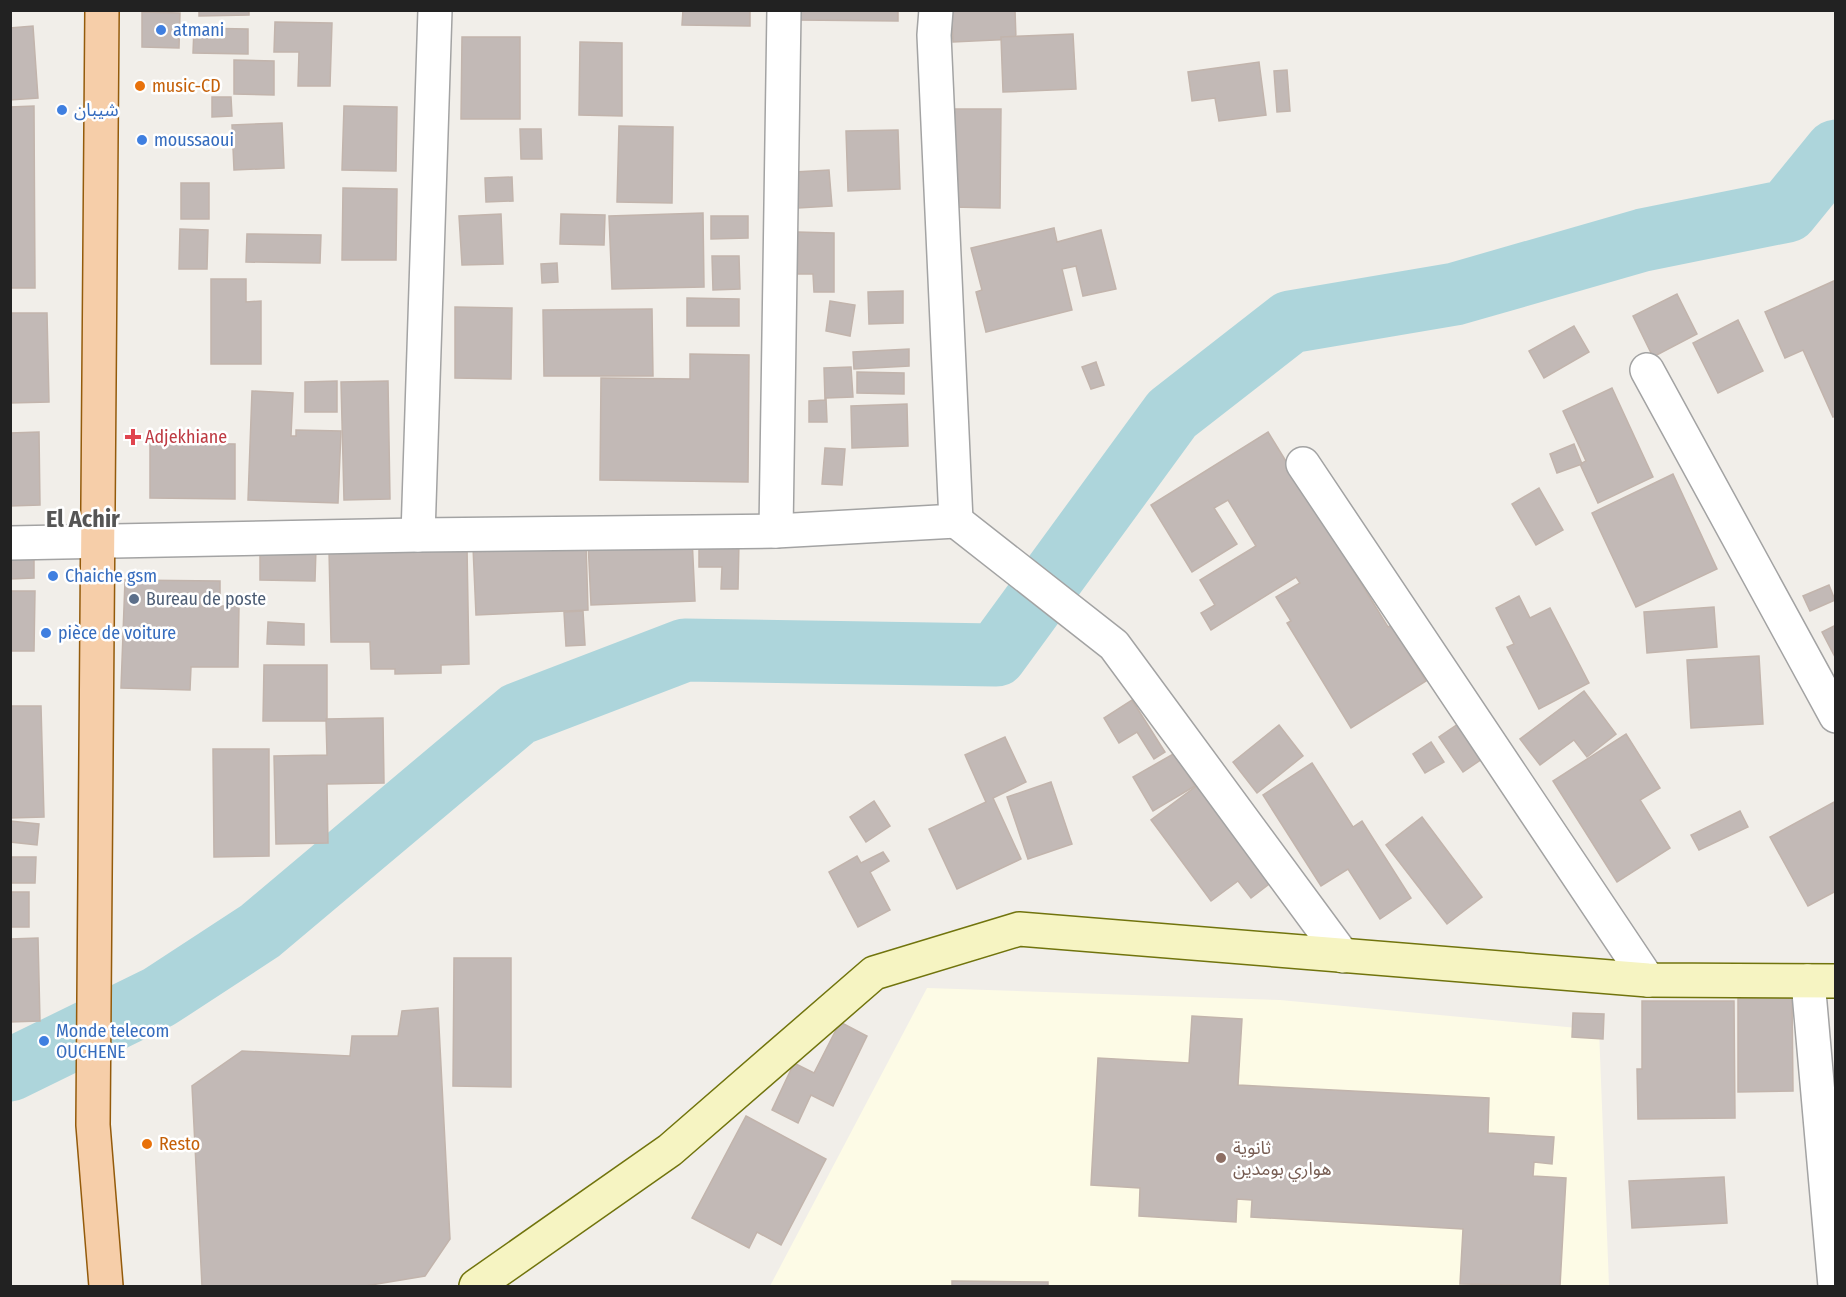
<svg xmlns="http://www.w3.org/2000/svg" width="1846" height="1297" viewBox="0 0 1846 1297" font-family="'Fira Sans Condensed','Noto Sans Arabic',sans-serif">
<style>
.education{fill:#fdfbe6}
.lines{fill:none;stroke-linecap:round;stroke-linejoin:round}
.river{stroke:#add5db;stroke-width:63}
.building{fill:#c2b9b6;stroke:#c2b4ac;stroke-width:1.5}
.street-casing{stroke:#a3a3a3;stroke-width:36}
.secondary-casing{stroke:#71740d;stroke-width:36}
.primary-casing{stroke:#945b0b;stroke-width:36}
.street{stroke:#fff;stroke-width:33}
.secondary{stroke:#f6f4c2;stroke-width:33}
.primary{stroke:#f6cea9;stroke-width:33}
.shop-dot{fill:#3f7fe0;stroke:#fff;stroke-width:2}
.food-dot{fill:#e8710a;stroke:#fff;stroke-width:2}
.health-dot{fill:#e0444e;stroke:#fff;stroke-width:2}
.service-dot{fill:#5c6f8a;stroke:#fff;stroke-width:2}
.education-dot{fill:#8d6e63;stroke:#fff;stroke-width:2}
.labels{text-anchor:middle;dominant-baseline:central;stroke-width:5;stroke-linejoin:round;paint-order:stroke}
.shop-label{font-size:18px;fill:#366cbe;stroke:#fff;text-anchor:start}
.food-label{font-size:18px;fill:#c56008;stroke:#fff;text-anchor:start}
.health-label{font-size:18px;fill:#be3a42;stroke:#fff;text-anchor:start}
.service-label{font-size:18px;fill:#4e5e75;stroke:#fff;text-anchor:start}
.education-label{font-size:18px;fill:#785e54;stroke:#fff;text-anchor:start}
.district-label{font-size:24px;font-weight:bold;fill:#555;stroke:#fff}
</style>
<rect width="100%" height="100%" fill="#f1eee9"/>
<polygon class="education" points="927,988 1280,1000 1599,1030 1609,1286 770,1286"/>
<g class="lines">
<polyline class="river" points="10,1070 159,997 260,931 518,714 685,650 996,655 1172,414 1290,322 1455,294 1643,240 1787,211 1836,151"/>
</g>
<g class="building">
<polygon points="199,10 249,10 249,15 199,16"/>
<polygon points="683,10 750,10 750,26 682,25"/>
<polygon points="797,10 898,10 898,21 797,20"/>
<polygon points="951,10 1015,10 1016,39 953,42"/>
<polygon points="142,12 180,13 179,48 142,47"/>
<polygon points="275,22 332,23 330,86 298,86 299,52 274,52"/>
<polygon points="33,26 38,98 10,100 10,28"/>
<polygon points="194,28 248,29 248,54 193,53"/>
<polygon points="1073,34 1076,89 1003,92 1001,37"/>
<polygon points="462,37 520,37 520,119 461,119"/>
<polygon points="580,42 622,43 622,116 579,115"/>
<polygon points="234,60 274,61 274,95 234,94"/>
<polygon points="1259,62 1266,115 1219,121 1215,98 1192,101 1188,72"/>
<polygon points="1287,70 1290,111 1277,112 1274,71"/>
<polygon points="212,97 231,97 232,116 212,117"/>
<polygon points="34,106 35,288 10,288 10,107"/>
<polygon points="344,106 397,107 396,171 342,170"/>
<polygon points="952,109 1001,109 1000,208 951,207"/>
<polygon points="282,123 284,168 234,170 232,125"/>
<polygon points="619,126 673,127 672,203 617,202"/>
<polygon points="520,129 541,129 542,159 521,159"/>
<polygon points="898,130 900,189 848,191 846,131"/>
<polygon points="829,170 832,206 798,208 795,172"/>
<polygon points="512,177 513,201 486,202 485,178"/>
<rect x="181" y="183" width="28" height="36"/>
<polygon points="343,188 397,189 396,260 342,260"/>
<polygon points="703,213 704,287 612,289 609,216"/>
<polygon points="501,214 503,264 462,265 459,216"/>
<polygon points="561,214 605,215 604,245 560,244"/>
<polygon points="711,216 748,216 748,238 711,239"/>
<polygon points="1054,228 1057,242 1101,230 1116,289 1083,296 1076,266 1062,269 1072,310 986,332 976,292 982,290 971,248"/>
<polygon points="180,229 208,230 207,269 179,269"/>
<polygon points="797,232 834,233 834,292 814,292 813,274 797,274"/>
<polygon points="247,234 321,235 320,263 246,262"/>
<polygon points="712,256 739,256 740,289 713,290"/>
<polygon points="557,263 558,282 542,283 541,264"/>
<polygon points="211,279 246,279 246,302 261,301 261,364 211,364"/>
<polygon points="1836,280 1836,416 1833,417 1803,350 1785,358 1765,312"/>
<polygon points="903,291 903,323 869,324 868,292"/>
<polygon points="1677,294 1697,334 1653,357 1633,316"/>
<polygon points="687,298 739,299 739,326 687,326"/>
<polygon points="830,301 855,305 850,336 826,331"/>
<polygon points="455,307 512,308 511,379 455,378"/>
<polygon points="652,309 653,376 544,376 543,310"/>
<polygon points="10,313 47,313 49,402 10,403"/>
<polygon points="1738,320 1763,371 1718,393 1693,343"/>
<polygon points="1574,326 1589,352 1544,378 1529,351"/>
<polygon points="909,349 909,366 854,369 853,352"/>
<polygon points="690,354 749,355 748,482 600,480 601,378 690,379"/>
<polygon points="1096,362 1104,385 1091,389 1082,367"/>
<polygon points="851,367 853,397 826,398 827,422 809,422 809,401 825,400 824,368"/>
<polygon points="857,372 904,373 904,394 857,393"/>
<polygon points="337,381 337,412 305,412 305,382"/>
<polygon points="388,381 390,499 344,500 341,382"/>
<polygon points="1612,388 1653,477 1598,503 1580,464 1586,461 1563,411"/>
<polygon points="252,391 293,393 291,436 296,436 296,430 341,431 338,503 248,500"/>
<polygon points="907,404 908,446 852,448 851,406"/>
<polygon points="39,432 40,505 10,506 10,433"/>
<polygon points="1268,432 1388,627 1391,625 1426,681 1351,728 1287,623 1291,621 1276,597 1300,583 1296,577 1211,630 1201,613 1215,605 1200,580 1256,546 1228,500 1214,508 1237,544 1192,572 1151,505"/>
<polygon points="150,443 235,444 235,499 150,498"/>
<polygon points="1574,444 1582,464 1557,473 1550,454"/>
<polygon points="825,448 845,449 842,485 822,484"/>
<polygon points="1673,474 1717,569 1636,607 1592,513"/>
<polygon points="1539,488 1563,530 1536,545 1512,504"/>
<polygon points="692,537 695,601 591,605 588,541"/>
<polygon points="699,541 739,542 738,589 721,589 722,567 699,567"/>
<polygon points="586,542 588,610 476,615 473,547"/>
<polygon points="260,547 316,548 315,581 260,580"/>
<polygon points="467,547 469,664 441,665 441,673 395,674 395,669 371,669 370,642 331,642 329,550"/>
<polygon points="10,559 34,559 34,578 10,579"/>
<polygon points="125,580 220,581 220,606 239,606 238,667 191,667 190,690 121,688"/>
<polygon points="1829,585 1835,600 1810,611 1803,596"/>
<polygon points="10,591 35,591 34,651 10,651"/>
<polygon points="1519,596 1530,618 1550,608 1589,683 1539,709 1507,647 1514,644 1496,608"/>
<polygon points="1714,607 1717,647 1647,653 1644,612"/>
<polygon points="583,611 585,645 566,646 564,612"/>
<polygon points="268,622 304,624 304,645 267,644"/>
<polygon points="1836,625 1836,659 1822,632"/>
<polygon points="1759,656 1763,724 1691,728 1687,660"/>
<polygon points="264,665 327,665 327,721 263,721"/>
<polygon points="1584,691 1616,734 1587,757 1574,740 1540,765 1520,739"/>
<polygon points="1132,700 1165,752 1154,759 1137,732 1119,743 1104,718"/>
<polygon points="10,706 41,706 44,817 10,818"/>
<polygon points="383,718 384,783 327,784 328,843 276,844 274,756 327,755 326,719"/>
<polygon points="1458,724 1482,759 1463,772 1439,737"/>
<polygon points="1279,725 1303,756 1257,793 1233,762"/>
<polygon points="1626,734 1660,788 1640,800 1670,848 1617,882 1553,781"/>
<polygon points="1005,737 1026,782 993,798 1021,859 957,889 929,829 986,802 965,755"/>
<polygon points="1431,742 1444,762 1425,773 1413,754"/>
<polygon points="213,749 269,749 269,856 214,857"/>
<polygon points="1175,753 1195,786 1153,811 1133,777"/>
<polygon points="1312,763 1353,827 1362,821 1411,898 1380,919 1348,869 1321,886 1263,795"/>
<polygon points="1203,781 1277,878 1251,898 1238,881 1211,901 1151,820"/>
<polygon points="1051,782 1072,844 1028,859 1007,797"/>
<polygon points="874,801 890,826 866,842 850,817"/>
<polygon points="1836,801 1836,891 1808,906 1770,837"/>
<polygon points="1740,811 1748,827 1699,850 1691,835"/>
<polygon points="1422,817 1482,897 1447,924 1386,845"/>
<polygon points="10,821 39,824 37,845 10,842"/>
<polygon points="883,852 889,861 870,872 890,910 858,927 829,872 857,856 861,863"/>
<polygon points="10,857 36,857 35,883 10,883"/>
<rect x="10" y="892" width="19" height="35"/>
<polygon points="38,938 40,1021 10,1022 10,939"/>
<polygon points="454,958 511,958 511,1087 453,1086"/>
<polygon points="1738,998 1792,998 1793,1091 1738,1092"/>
<polygon points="1642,1001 1734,1001 1735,1118 1638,1119 1637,1069 1642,1069"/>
<polygon points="438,1008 450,1239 425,1276 365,1286 202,1286 192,1086 242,1051 350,1056 352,1036 398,1036 402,1011"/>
<polygon points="1573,1013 1604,1014 1603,1039 1572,1037"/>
<polygon points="1192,1016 1242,1019 1238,1085 1489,1098 1488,1133 1554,1137 1552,1164 1534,1162 1533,1176 1566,1178 1560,1286 1460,1284 1463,1229 1251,1217 1252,1200 1237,1199 1236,1222 1139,1216 1140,1188 1091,1185 1098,1058 1189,1063"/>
<polygon points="840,1022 867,1036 833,1106 811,1095 798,1123 772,1110 794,1063 814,1073"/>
<polygon points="746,1116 826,1159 781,1245 757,1232 749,1248 692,1218"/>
<polygon points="1724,1177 1727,1223 1632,1228 1629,1181"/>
<polygon points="952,1281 1048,1282 1048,1286 952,1286"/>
</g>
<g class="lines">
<defs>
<g id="street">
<polyline points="1647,370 1836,716"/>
<polyline points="1303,464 1648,980"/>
<polyline points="956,521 1114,645 1343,956"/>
<polyline points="776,531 784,10"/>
<polyline points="418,535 435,10"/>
<polyline points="10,543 418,535 776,531 956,521 934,35 936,10"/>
<polyline points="1808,981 1835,1286"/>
</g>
<polyline id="secondary" points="476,1286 670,1150 874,973 1019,929 1648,980 1836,981"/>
<polyline id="primary" points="102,10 93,1125 106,1286"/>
</defs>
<use href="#street" class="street-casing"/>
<use href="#secondary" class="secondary-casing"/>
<use href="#primary" class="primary-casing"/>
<use href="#street" class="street"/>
<use href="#secondary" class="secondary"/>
<use href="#primary" class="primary"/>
</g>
<g class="shop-dot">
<circle cx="161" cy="30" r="6"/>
<circle cx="62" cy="110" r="6"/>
<circle cx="142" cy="140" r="6"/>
<circle cx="53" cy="576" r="6"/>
<circle cx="46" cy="633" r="6"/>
<circle cx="44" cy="1041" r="6"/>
</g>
<g class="food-dot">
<circle cx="140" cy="86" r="6"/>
<circle cx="147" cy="1144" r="6"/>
</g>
<path class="health-dot" d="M130 428h6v6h6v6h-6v6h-6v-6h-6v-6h6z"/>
<circle class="service-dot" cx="134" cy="599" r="6"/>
<circle class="education-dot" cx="1221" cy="1158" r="6"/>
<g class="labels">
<g class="shop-label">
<text x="173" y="30">atmani</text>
<text x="74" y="110">شيبان</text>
<text x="154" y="140">moussaoui</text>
<text x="65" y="576">Chaiche gsm</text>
<text x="58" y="633">pièce de voiture</text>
<text x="56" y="1031">Monde telecom<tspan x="56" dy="21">OUCHENE</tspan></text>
</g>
<g class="food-label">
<text x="152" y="86">music-CD</text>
<text x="159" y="1144">Resto</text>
</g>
<g class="health-label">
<text x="145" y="437">Adjekhiane</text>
</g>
<g class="service-label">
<text x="146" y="599">Bureau de poste</text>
</g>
<g class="education-label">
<text x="1233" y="1148">ثانوية<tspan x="1233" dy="21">هواري بومدين</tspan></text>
</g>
<g class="district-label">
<text x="83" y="519">El Achir</text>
</g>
</g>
<rect width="1846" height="1297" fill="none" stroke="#222222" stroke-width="24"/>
</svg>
